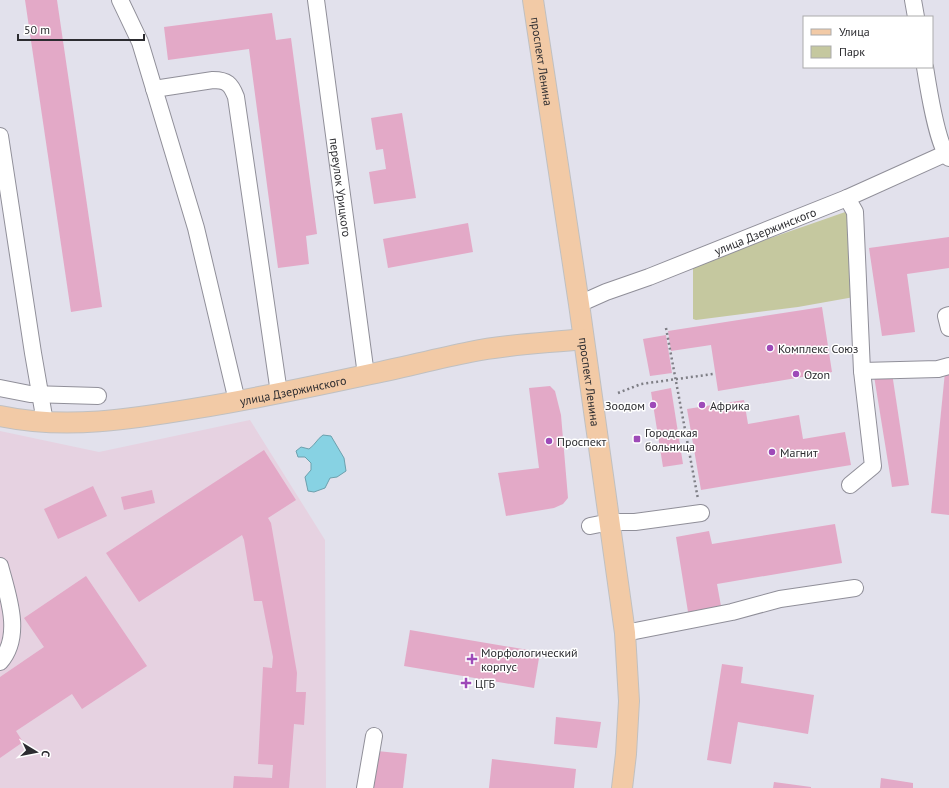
<svg xmlns="http://www.w3.org/2000/svg" width="949" height="788" viewBox="0 0 949 788" font-family="'PT Sans',sans-serif">
<style>
.industrial{fill:#e6d2e1}
.green{fill:#c5c89f}
.water{fill:#87d2e3;stroke:#6ca0ad}
.building{fill:#e3a9c7}
.lines{fill:none;stroke-linecap:round;stroke-linejoin:round}
.minor-casing{stroke:#908f99;stroke-width:18}
.major-casing{stroke:#c0c0c1;stroke-width:22}
.path{stroke:#7e7e85;stroke-width:2.5;stroke-dasharray:2 3;stroke-linecap:butt}
.minor{stroke:#fff;stroke-width:16}
.major{stroke:#f2caa6;stroke-width:20}
.poi-dot{fill:#9e4ab8;stroke:#fff;stroke-width:1.5}
.labels{text-anchor:middle;dominant-baseline:central;stroke-width:3;stroke-linejoin:round;paint-order:stroke}
.street-label{font-size:12px;fill:#2c2c30;stroke:#fff}
.poi-label{font-size:12px;fill:#2c2c30;stroke:#fff;text-anchor:start}
</style>
<rect width="100%" height="100%" fill="#e2e1ec"/>
<polygon class="industrial" points="250,420 325,540 326,788 0,788 0,431 99,452"/>
<polygon class="green" points="851,210 854,297 798,307 696,320 693,319 693,265"/>
<path class="water" d="M323 435 331 436 344 458 346 471 337 477 330 478 325 488 314 492 308 491 305 477 311 470V463L305 457H298L296 451 301 447 309 449C315 445 317 439 323 435Z"/>
<g class="building">
<polygon points="25,0 57,0 102,307 71,312"/>
<polygon points="272,13 276,40 291,38 317,234 306,236 309,264 278,268 249,49 168,60 164,27"/>
<polygon points="402,113 416,198 374,204 369,172 386,169 383,149 376,150 371,118"/>
<polygon points="468,223 473,252 388,268 383,239"/>
<polygon points="949,237 949,268 907,274 915,332 882,336 869,248"/>
<polygon points="822,307 832,372 718,391 711,345 671,351 668,331"/>
<polygon points="666,335 672,373 650,376 643,339"/>
<polygon points="945,372 949,373 949,515 931,513"/>
<polygon points="892,373 909,485 892,487 874,376"/>
<polygon points="550,386 555,391 561,415 568,498 563,504 554,508 506,516 498,473 539,468 529,388"/>
<polygon points="671,388 683,464 663,467 651,392"/>
<polygon points="744,400 748,424 799,415 803,439 845,432 851,465 701,490 687,409"/>
<polygon points="264,450 296,500 268,518 271,523 297,673 296,692 306,692 304,725 294,724 289,788 233,788 234,776 272,778 273,765 258,764 263,667 272,668 273,657 262,601 254,601 244,540 242,535 139,602 106,553"/>
<polygon points="93,486 107,516 58,539 44,509"/>
<polygon points="152,490 155,503 124,510 121,497"/>
<polygon points="835,524 842,563 717,584 721,606 688,612 676,537 709,531 712,544"/>
<polygon points="86,576 147,666 82,709 72,694 16,731 23,742 0,758 0,677 44,647 24,618"/>
<polygon points="410,630 540,652 534,688 404,666"/>
<polygon points="722,664 743,667 741,683 814,695 808,734 738,722 731,764 707,760"/>
<polygon points="556,717 601,722 597,748 554,744"/>
<polygon points="377,751 407,754 403,788 373,788"/>
<polygon points="492,759 576,769 574,788 489,788"/>
<polygon points="881,778 913,783 913,788 880,788"/>
<polygon points="774,782 811,787 811,788 773,788"/>
</g>
<g class="lines">
<defs>
<g id="minor">
<polyline points="120,0 140,42 196,228 237,401"/>
<path id="s1" d="M316 0 366 375"/>
<polyline points="913,0 916,17"/>
<path d="M925 67C928 86 937 145 949 158"/>
<path d="M154 89 213 80C227 80 231 84 236 97L279 393"/>
<polyline points="0,136 33,353 45,422"/>
<polyline points="847,198 855,212 862,371 873,466 850,485"/>
<path id="s2" d="M579 304 606 292 649 277 847 198 949 152"/>
<polyline points="949,315 946,316 949,328"/>
<polyline points="862,371 938,369 949,366"/>
<polyline points="0,388 30,394 98,396"/>
<polyline points="590,526 610,522 635,522 701,513"/>
<path d="M0 566C8 596 23 636 0 662"/>
<polyline points="625,633 732,612 780,599 855,588"/>
<polyline points="365,788 374,736"/>
</g>
<g id="major">
<path id="s3" d="M533 0 579 304 625 633 629 701 626 754 622 788"/>
<path id="s4" d="M0 416C66 430 132 419 198 408 254 399 310 387 366 375 401 368 435 359 470 352 507 344 546 343 583 339"/>
</g>
</defs>
<use href="#minor" class="minor-casing"/>
<use href="#major" class="major-casing"/>
<g class="path">
<polyline points="666,328 698,499"/>
<polyline points="618,393 641,384 713,374"/>
</g>
<use href="#minor" class="minor"/>
<use href="#major" class="major"/>
</g>
<g class="poi-dot">
<circle cx="770" cy="348" r="4"/>
<circle cx="796" cy="374" r="4"/>
<circle cx="653" cy="405" r="4"/>
<circle cx="702" cy="405" r="4"/>
<rect x="633" y="435" width="8" height="8" rx="2"/>
<circle cx="549" cy="441" r="4"/>
<circle cx="772" cy="452" r="4"/>
<path d="M470 653h4v4h4v4h-4v4h-4v-4h-4v-4h4z"/>
<path d="M464 677h4v4h4v4h-4v4h-4v-4h-4v-4h4z"/>
</g>
<g class="labels">
<g class="street-label">
<text stroke="none"><textPath href="#s3" startOffset="62">проспект Ленина</textPath></text>
<text stroke="none"><textPath href="#s1" startOffset="189">переулок Урицкого</textPath></text>
<text stroke="none"><textPath href="#s2" startOffset="200">улица Дзержинского</textPath></text>
<text stroke="none"><textPath href="#s3" startOffset="386">проспект Ленина</textPath></text>
<text stroke="none"><textPath href="#s4" startOffset="296">улица Дзержинского</textPath></text>
</g>
<g class="poi-label">
<text x="778" y="348">Комплекс Союз</text>
<text x="804" y="374">Ozon</text>
<text x="645" y="405" text-anchor="end">Зоодом</text>
<text x="710" y="405">Африка</text>
<text x="645" y="432">Городская<tspan x="645" dy="14">больница</tspan></text>
<text x="557" y="441">Проспект</text>
<text x="780" y="452">Магнит</text>
<text x="481" y="652">Морфологический<tspan x="481" dy="14">корпус</tspan></text>
<text x="475" y="683">ЦГБ</text>
</g>
</g>
<rect x="803" y="16" width="130" height="52" fill="#ffffff" stroke="#ababac"/>
<rect x="811" y="29" width="20" height="6" fill="#f2caa6" stroke="#ababac"/>
<text x="839" y="36" font-size="12" fill="#2c2c30">Улица</text>
<rect x="811" y="46" width="20" height="12" fill="#c5c89f" stroke="#ababac"/>
<text x="839" y="56" font-size="12" fill="#2c2c30">Парк</text>
<g transform="translate(36 752) rotate(100)" stroke="#ffffff" stroke-width="3" paint-order="stroke">
<path d="M0-3L7 15L0 10L-7 15Z" fill="#2c2c30"/>
<text y="-6" font-size="11" font-weight="bold" text-anchor="middle" fill="#2c2c30">С</text>
</g>
<path d="M18 34v6h126v-6" fill="none" stroke="#2c2c30" stroke-width="2"/>
<text x="24" y="34" font-size="12" fill="#2c2c30" stroke="#ffffff" stroke-width="3" paint-order="stroke">50 m</text>
</svg>
